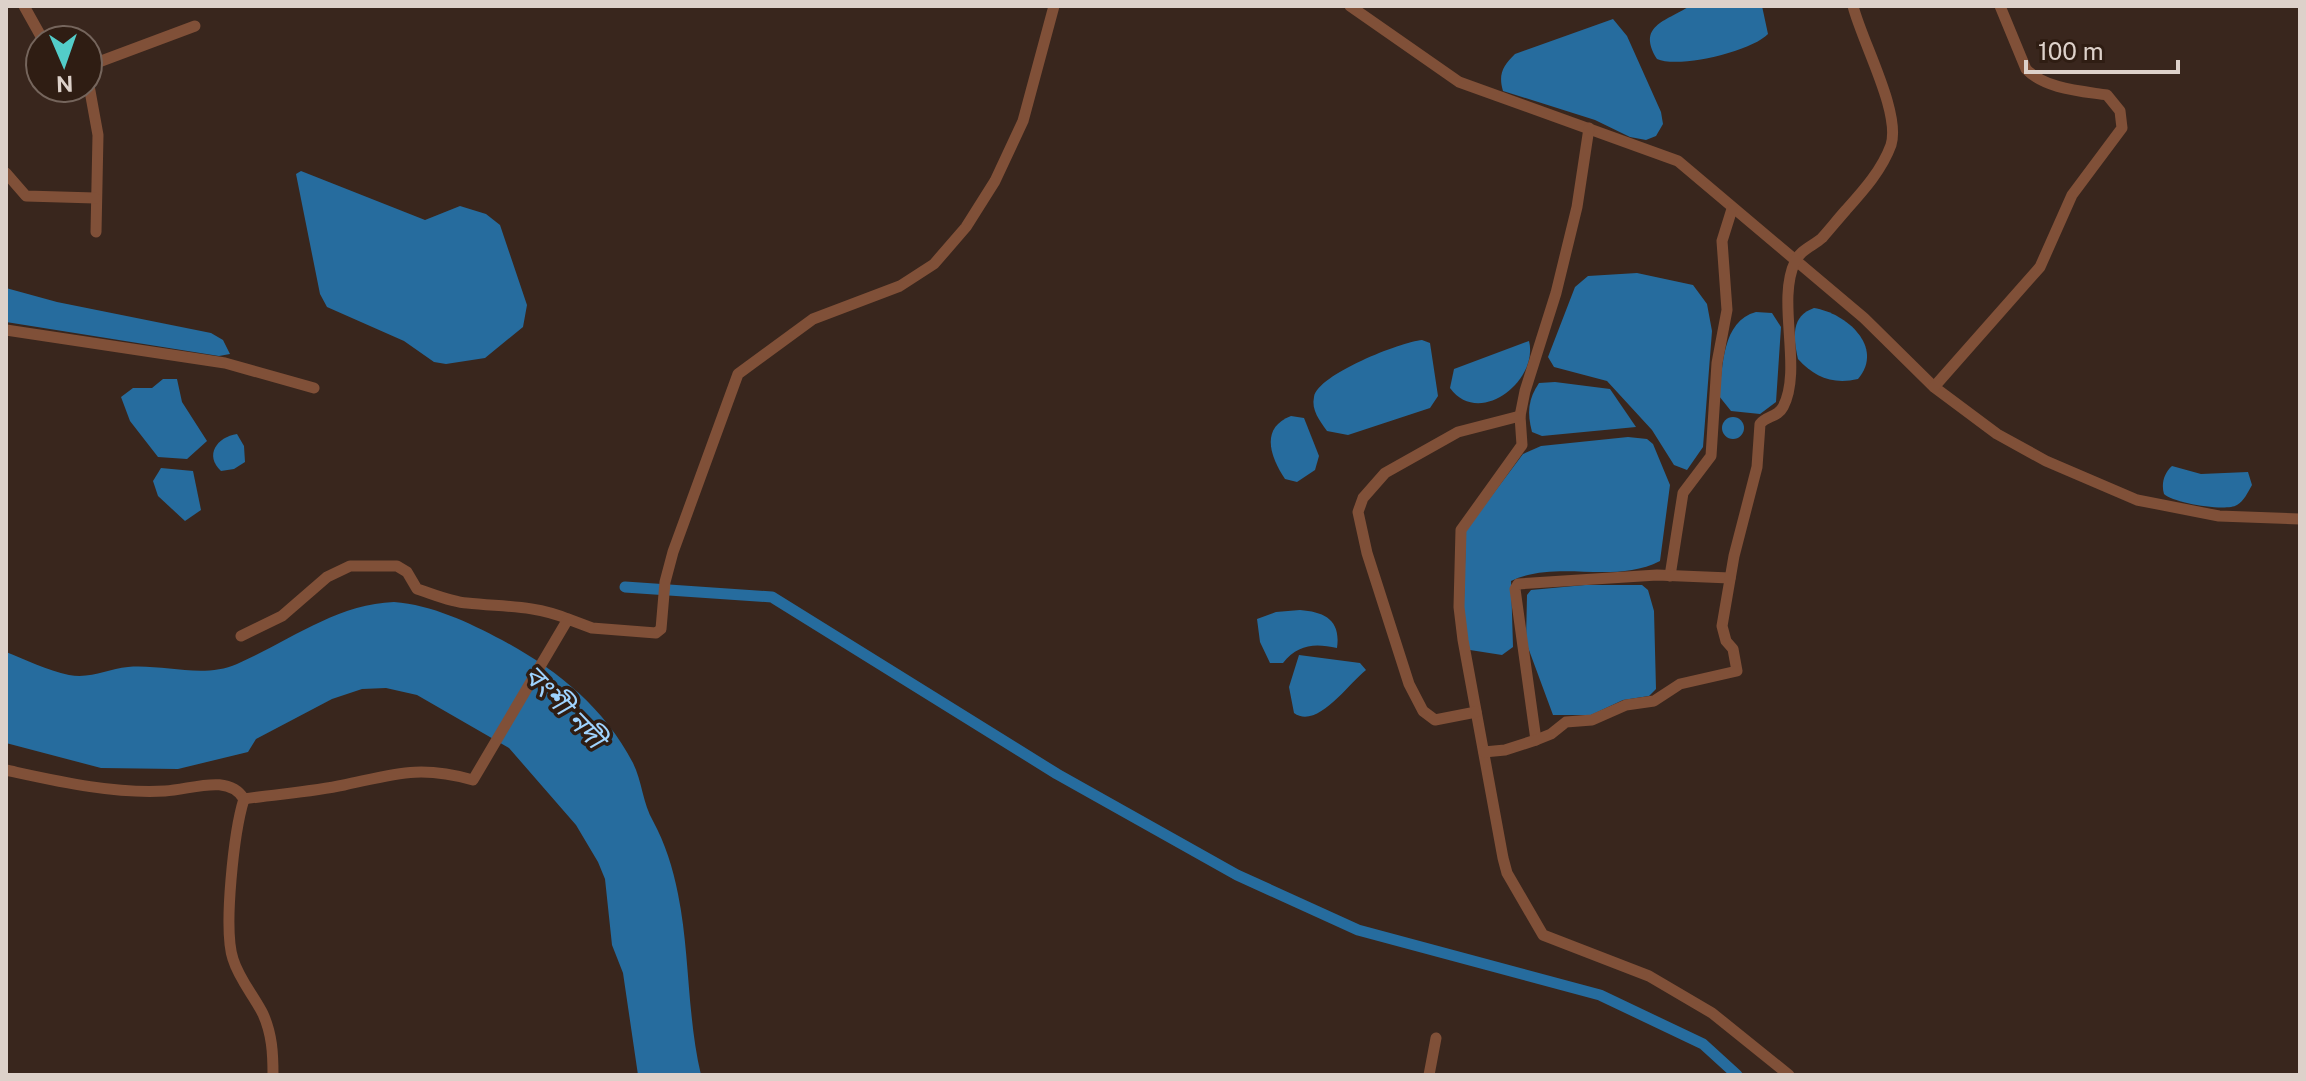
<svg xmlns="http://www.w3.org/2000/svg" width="2306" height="1081" viewBox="0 0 2306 1081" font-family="'Public Sans','Noto Sans Bengali',sans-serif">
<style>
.water{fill:#266c9e}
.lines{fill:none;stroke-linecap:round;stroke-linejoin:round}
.canal{stroke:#266c9e;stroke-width:11}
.minor{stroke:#805038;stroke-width:11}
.labels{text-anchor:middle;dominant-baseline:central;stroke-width:7;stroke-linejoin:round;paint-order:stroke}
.water-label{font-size:28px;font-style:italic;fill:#9fd3fe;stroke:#2f1d13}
</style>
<rect width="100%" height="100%" fill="#39261d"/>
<g class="water">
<path d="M1690 6H1762L1768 34C1752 51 1679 69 1657 59 1637 26 1664 22 1690 6Z"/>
<path d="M1613 19 1627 36 1661 112 1663 124 1656 136 1646 140 1630 137 1595 120 1503 91C1498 74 1503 66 1515 54Z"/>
<polygon points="301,171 425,220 460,206 486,214 500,225 527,305 523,327 485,358 446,364 434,362 404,341 327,307 320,294 296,174"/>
<polygon points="1637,273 1693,285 1707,304 1712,331 1703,447 1687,470 1674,465 1652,430 1607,381 1554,367 1548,357 1575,287 1588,276"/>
<polygon points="6,288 57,302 211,333 223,340 230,354 219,356 6,322"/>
<path d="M1814 308C1846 313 1885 347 1858 379 1833 385 1814 377 1798 359 1793 337 1791 316 1814 308Z"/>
<path d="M1756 312 1772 313 1781 327 1776 402 1760 414 1731 411 1719 396C1723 366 1722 321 1756 312Z"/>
<path d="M1422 340 1430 343 1438 396 1430 408 1348 435 1327 431C1320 421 1311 410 1314 397 1318 374 1401 342 1422 340Z"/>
<path d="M1529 341C1539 381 1479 428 1450 388L1454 369Z"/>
<polygon points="163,379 177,379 182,402 207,441 187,459 158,457 130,421 121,397 133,388 152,388"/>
<path d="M1555 382 1610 389 1636 427 1542 436 1532 432C1527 413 1528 399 1539 383Z"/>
<path d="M1291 416 1304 418 1319 456 1315 470 1297 482 1285 479C1270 456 1260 428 1291 416Z"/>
<circle cx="1733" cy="428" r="11"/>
<path d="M237 434 244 446 245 462 234 469 221 471C204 455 217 437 237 434Z"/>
<path d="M1628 437 1647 439 1653 444 1670 485 1660 561C1613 585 1558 559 1511 581L1513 647 1502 655 1470 650 1463 634 1466 530 1523 454 1541 446Z"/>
<path d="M2172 466 2201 474 2248 472 2252 485C2248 492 2244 501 2237 505 2226 512 2173 503 2164 494 2161 484 2164 473 2172 466Z"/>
<polygon points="161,468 193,471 201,510 185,521 158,496 153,481"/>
<polygon points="1585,585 1642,585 1648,590 1654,611 1656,689 1649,696 1623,700 1591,715 1553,715 1526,642 1527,595 1531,590"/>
<path d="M394 602C432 605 468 622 502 640 556 669 604 707 633 763 642 781 643 804 653 821 665 843 673 868 678 894 690 953 687 1016 701 1075H638L623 973 612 945 605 879 598 862 576 825 509 748 417 695 386 688 362 689 332 699 256 739 248 752 178 769 101 768 6 743V652C26 660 47 670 69 675 91 679 108 669 128 667 164 664 203 679 237 664 288 642 336 604 394 602Z"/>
<path d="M1300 610C1325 612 1341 620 1337 648 1315 643 1298 644 1283 663H1270L1260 642 1257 619 1276 612Z"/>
<path d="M1299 655 1360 663 1366 670C1348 684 1317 730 1294 713L1289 687Z"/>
</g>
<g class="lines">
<polyline class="canal" points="625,587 772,597 1057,774 1237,875 1358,930 1600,995 1703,1044 1737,1075"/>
<g class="minor">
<polyline points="24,6 43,40"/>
<polyline points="1350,6 1459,82 1678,161 1864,318 1934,387 1997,434 2046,461 2137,500 2219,516 2300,519"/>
<polyline points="88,66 195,26"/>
<polyline points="88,80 98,135 96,232"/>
<polyline points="1589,128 1577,207 1556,293 1525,391 1520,416 1522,445 1461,530 1459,607 1463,640 1503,858 1507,873 1543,935 1649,976 1712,1013 1789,1075"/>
<polyline points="6,173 26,196 95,198"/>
<polyline points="6,330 225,363 314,388"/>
<path d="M1934 387 2040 267 2072 195 2122 128 2120 111 2107 95C2081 91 2045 89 2026 69L2000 6"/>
<polyline points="1670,576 1683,493 1711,456 1717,363 1727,310 1722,241 1732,209"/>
<path d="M241 636 282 616 327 577 350 566H397L407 572 417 589C433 594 451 602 467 603 504 607 534 605 568 619"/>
<polyline points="1476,712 1435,720 1423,711 1409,684 1367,553 1358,512 1363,498 1385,473 1458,432 1520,416"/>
<polyline points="1536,740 1515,589 1518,584 1657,575 1730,578"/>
<path d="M1484 752 1505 750 1536 740 1551 734 1566 722 1592 720 1626 705 1654 701 1680 684 1737 671 1733 649 1726 641 1722 626 1734 556 1757 467 1760 424C1766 416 1778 417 1783 407 1803 369 1776 301 1795 262 1800 250 1813 246 1822 238 1830 229 1838 219 1846 210 1863 191 1882 170 1891 145 1901 112 1862 42 1853 6"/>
<path d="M6 770C57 781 112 794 165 791 191 790 228 773 244 799 277 794 311 792 344 785 396 774 419 765 473 780L568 619 592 628 656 633 661 629 665 582 673 552 738 374 813 319 900 286 934 264 966 227 995 181 1023 121 1054 6"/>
<path d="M244 799C234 831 223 929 233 959 239 979 254 996 263 1014 272 1034 273 1053 273 1075"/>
<polyline points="1429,1075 1436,1038"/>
</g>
</g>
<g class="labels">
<g class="water-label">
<text transform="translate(565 706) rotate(46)">বংশী নদী</text>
</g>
</g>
<rect width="2306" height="1081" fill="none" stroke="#ddd1ca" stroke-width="16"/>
<g transform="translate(64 64) rotate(178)"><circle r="38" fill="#2f1d13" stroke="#75655c" stroke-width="2"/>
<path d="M0-6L14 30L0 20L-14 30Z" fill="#53cdc9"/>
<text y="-12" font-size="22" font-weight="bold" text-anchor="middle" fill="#ddd1ca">N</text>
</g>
<path d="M2026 60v12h152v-12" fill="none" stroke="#ddd1ca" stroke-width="4"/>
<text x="2038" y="60" font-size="24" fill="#ddd1ca" stroke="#2f1d13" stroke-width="6" paint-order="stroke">100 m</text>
</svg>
